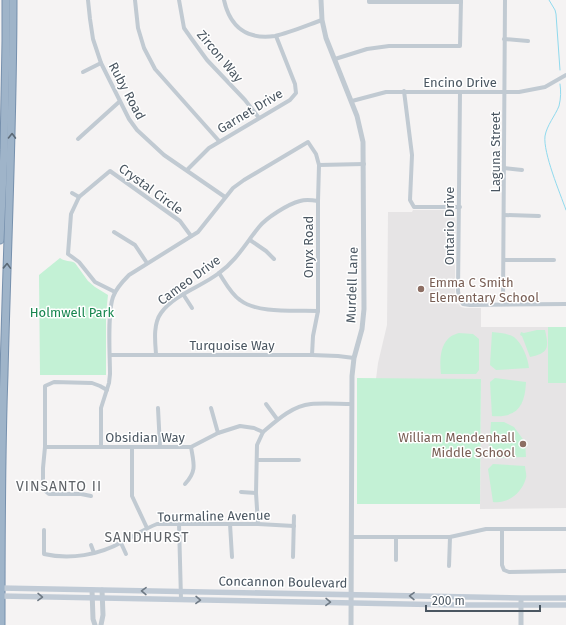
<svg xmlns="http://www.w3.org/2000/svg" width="566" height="625" viewBox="0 0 566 625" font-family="'Fira Sans',sans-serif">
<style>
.education{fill:#e6e4e5}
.green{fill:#c3f1d5}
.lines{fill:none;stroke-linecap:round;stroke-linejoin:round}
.stream{stroke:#90daee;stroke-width:1}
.trunk-casing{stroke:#7690ad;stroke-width:9}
.minor{stroke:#c1cad2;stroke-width:4}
.tertiary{stroke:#c1cad2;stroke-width:5}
.secondary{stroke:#c1cbd6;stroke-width:5.5}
.trunk{stroke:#9fb4c9;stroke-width:7}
.oneway{stroke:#5b6976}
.oneway2{stroke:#6e7984}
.education-dot{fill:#8d6e63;stroke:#fff;stroke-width:1.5}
.labels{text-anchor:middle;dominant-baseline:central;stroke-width:3;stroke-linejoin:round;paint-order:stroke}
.street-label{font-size:13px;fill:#4a5661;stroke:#fff}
.education-label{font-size:13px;fill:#785e54;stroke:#fff;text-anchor:start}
.park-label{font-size:13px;fill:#17864f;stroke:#fff}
.neighbourhood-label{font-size:14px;letter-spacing:1px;fill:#5f6368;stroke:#fff}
</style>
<rect width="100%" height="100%" fill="#f5f3f3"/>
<polygon class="education" points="413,210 450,210 455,213 456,231 454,238 454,260 455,267 455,298 456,301 461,307 465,308 481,308 481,327 548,327 548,383 566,383 566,508 480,509 481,379 376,379 378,363 387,325 388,212 412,212"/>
<g class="green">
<path d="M60 258C65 262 70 260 75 263L88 281 95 287 108 295 106 314V375H40L39 275Z"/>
<rect x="548" y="327" width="18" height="56"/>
<path d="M537 330H545C549 348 549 353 530 357L522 336 520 335 521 332 524 333Z"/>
<path d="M492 332C499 333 507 333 514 337 522 343 528 358 529 368L496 370 490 365Z"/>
<path d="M459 333 473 334 479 339V370L476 374H441C440 362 439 346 450 337 452 335 456 334 459 333Z"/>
<polygon points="357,378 481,379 480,504 357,504"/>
<path d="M495 378 526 382C525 406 517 418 492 416L490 382Z"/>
<polygon points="491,422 504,422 514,427 525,442 526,457 494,458 489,453"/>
<path d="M493 464 525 466C525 469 527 475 526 478 522 493 508 504 493 502L488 469Z"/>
</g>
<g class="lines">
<g class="stream">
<polyline points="549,0 555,10 556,14 560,70"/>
<path d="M560 84C561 91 561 98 559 106 555 116 547 125 545 136 543 153 560 193 566 210"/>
</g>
<defs>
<g id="trunk">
<polyline points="0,240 4,150 6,41 6,0"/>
<path d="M1 625C1 541 1 457 4 374 7 249 13 125 13 0"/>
</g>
</defs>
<use href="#trunk" class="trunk-casing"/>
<g class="minor">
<polyline points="88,0 90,19 93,39 101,63 129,119 137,130 164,155 225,197"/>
<polyline points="135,0 138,28 144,48 155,69 219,141"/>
<polyline points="179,0 184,28 191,38 207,60 245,100 259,118"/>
<path d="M224 0C230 27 247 40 275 36 289 33 308 25 322 20"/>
<polyline points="369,0 369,2 461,2"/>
<polyline points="504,39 528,41"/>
<polyline points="335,59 367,49 389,46 460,46 461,0"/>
<polyline points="83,72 101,63"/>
<polyline points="404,91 412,155 410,200 414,207 460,207"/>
<polyline points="460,92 458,291 459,297 463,304 470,305 566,304"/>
<polyline points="352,101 386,92 519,92 545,87 566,75"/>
<polyline points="78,139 119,102"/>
<polyline points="319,165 364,164"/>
<polyline points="504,168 522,170"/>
<polyline points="187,170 209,148 290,100 296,93 295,84 276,36"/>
<polyline points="72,193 79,197"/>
<polyline points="504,215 539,216"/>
<polyline points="114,232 135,245 147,263"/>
<polyline points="250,240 266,251 274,259"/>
<polyline points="504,260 554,260"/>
<path d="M219 273C225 282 231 294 240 300 258 314 295 310 318 311"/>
<polyline points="115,292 95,282 79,262 68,254 71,214 79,197 110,171 180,221 191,236"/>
<polyline points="183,294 192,308"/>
<polyline points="503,304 505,0"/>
<path d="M156 354C155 341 153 324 161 313 175 294 201 287 219 273 236 261 246 243 259 227 266 218 288 204 300 201 306 199 312 200 318 201"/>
<polyline points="110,355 312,355 338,356 354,358"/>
<polyline points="266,404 277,419"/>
<polyline points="158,408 160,447"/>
<polyline points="211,408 218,433"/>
<path d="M45 447H191L218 433 240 426 254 428 263 432C277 420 292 406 311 404 324 403 339 404 352 404"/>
<path d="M101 447V408L109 383 110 374C110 355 107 314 113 297 116 288 123 281 129 275L198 232 233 188 244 180 308 142 316 154 319 165 318 201V311L313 336 312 355"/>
<polyline points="132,447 132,496 147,528"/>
<polyline points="257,460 299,460"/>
<path d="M185 484C197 471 194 464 191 447"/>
<polyline points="241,492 256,493"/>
<polyline points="91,496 81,494 49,494 43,489 43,468 45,447 45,386 54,382 92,383 100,386 107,390"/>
<polyline points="179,524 181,599"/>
<polyline points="230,524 232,557"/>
<polyline points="258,524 256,493 257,445 263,432"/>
<polyline points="502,529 502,565 504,570 509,572 566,571"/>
<path d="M44 530V554C70 560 99 555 122 542 134 536 144 529 157 524H258L294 526"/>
<polyline points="352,537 450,537 486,529 566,529"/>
<polyline points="396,537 396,560"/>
<polyline points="121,543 126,554"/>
<polyline points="91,545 94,553"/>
<polyline points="293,557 294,516"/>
<polyline points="449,566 450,537"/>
</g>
<g class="tertiary">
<polyline points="321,0 322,20 326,38 357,116 363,142 364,309 362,329 354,358 352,376 351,625"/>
<polyline points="92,590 93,619 95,625"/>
<polyline points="521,601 521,625"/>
<polyline points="101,625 103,615 102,590"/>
</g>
<g class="secondary">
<polyline points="0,588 521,598 566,598"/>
<polyline points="0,596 455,605 566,605"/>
</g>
<use href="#trunk" class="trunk"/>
</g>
<defs><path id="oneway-chevron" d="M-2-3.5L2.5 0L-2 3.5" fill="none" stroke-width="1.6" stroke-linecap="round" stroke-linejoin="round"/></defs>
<g class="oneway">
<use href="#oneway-chevron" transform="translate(12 136) rotate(-89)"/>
<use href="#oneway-chevron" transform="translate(7 266) rotate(-88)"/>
</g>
<g class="oneway2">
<use href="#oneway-chevron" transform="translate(144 591) rotate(-179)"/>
<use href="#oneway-chevron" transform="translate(412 596) rotate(-179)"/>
<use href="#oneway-chevron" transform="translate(40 597) rotate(1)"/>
<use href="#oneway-chevron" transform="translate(198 600) rotate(1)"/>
<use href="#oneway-chevron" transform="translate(328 602) rotate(1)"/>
</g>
<g class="education-dot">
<circle cx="421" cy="289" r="4"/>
<circle cx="523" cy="444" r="4"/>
</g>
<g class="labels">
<g class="street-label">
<text transform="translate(220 56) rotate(50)">Zircon Way</text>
<text x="460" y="82">Encino Drive</text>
<text transform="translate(127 91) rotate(62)">Ruby Road</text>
<text transform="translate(250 111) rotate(-31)">Garnet Drive</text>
<text transform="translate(495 152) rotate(-90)">Laguna Street</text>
<text transform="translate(151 189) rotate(36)">Crystal Circle</text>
<text transform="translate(449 226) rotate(-90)">Ontario Drive</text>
<text transform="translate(308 247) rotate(-90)">Onyx Road</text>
<text transform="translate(189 280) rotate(-36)">Cameo Drive</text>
<text transform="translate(352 285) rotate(-88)">Murdell Lane</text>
<text x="232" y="345">Turquoise Way</text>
<text x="145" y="437">Obsidian Way</text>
<text transform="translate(214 516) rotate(-1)">Tourmaline Avenue</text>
<text transform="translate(283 582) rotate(1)">Concannon Boulevard</text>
</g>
<g class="education-label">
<text x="429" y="282">Emma C Smith<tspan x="429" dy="15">Elementary School</tspan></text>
<text x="515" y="437" text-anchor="end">William Mendenhall<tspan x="515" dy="15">Middle School</tspan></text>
</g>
<g class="park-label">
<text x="72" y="312">Holmwell Park</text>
</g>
<g class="neighbourhood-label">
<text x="59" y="486">VINSANTO II</text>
<text x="147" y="537">SANDHURST</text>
</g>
</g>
<path d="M426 605v6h114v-6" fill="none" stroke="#4a5661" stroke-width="2"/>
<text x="432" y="605" font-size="12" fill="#4a5661" stroke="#ffffff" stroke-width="3" paint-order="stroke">200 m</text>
</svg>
